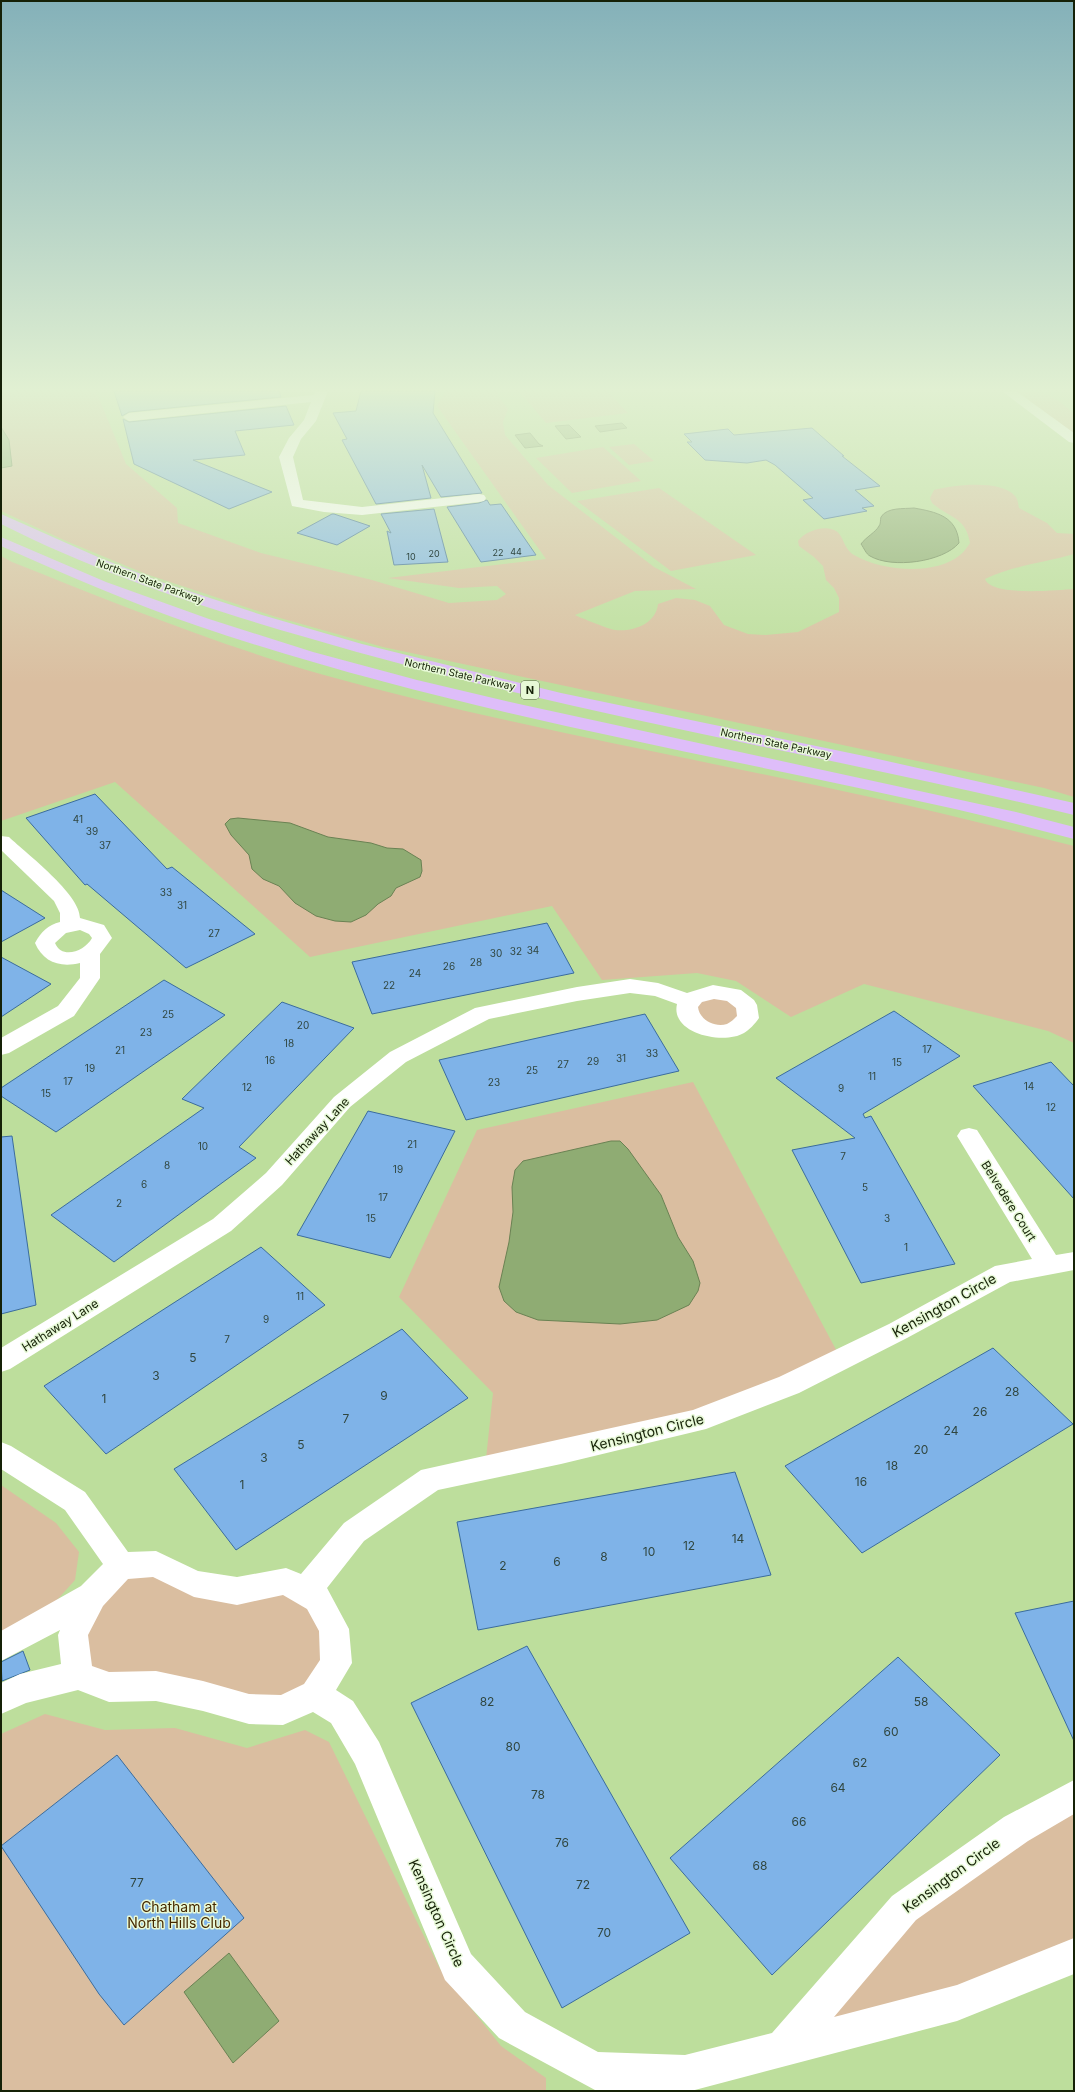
<svg xmlns="http://www.w3.org/2000/svg" width="1075" height="2092" viewBox="0 0 1075 2092" font-family="Inter,sans-serif">
<style>
.green{fill:#dabea0}
.water{fill:#8fac73;stroke:#6a8253}
.building{fill:#7fb3e8;stroke:#3b6c9d}
.lines{fill:none;stroke-linecap:round;stroke-linejoin:round}
.street{fill:#fff;fill-rule:evenodd}
.secondary{fill:#fff;fill-rule:evenodd}
.highway{fill:#debdf9;fill-rule:evenodd}
.labels{text-anchor:middle;dominant-baseline:central;stroke-width:3;stroke-linejoin:round;paint-order:stroke}
.far-number-label{font-size:9px;fill:#30463f}
.far-street-label{font-size:10px;fill:#152107;stroke:#e7f9d7}
.number-label{font-size:10px;fill:#30463f}
.shield{fill:#e7f9d7;stroke:#546245;stroke-width:1}
.shield-label{font-size:11px;font-weight:bold;fill:#152107}
.street-label{font-size:12px;fill:#152107;stroke:#e7f9d7}
.near-number-label{font-size:12px;fill:#30463f}
.near-street-label{font-size:14px;fill:#152107;stroke:#e7f9d7}
.near-park-label{font-size:14px;fill:#462900;stroke:#e7f9d7}
</style>
<rect width="100%" height="100%" fill="#bdde9c"/>
<g class="green">
<path d="M1 391H96L126 464 177 508 178 523 261 553 372 580 449 603 497 600 506 594 497 586 459 588 388 578 546 559 437 406 446 391H498L497 395 508 409 503 422 505 435 548 485 654 567 696 589 635 591 575 615C579 617 611 630 615 630 633 632 656 624 658 604L676 598 695 600 710 606 724 625 748 634 766 635 798 632 839 612V598L834 588 826 580 823 566 814 557 799 546 798 541C805 531 825 524 836 531 844 536 843 548 854 555 881 571 935 576 960 555 964 552 967 547 970 543 966 517 949 518 932 503L930 498 934 490C952 485 1001 479 1015 496 1018 499 1018 504 1019 508L1047 523 1057 533 1074 534V554C1043 563 1015 565 985 579 992 597 1057 590 1074 589V797L1044 788 383 647 273 616 146 574 66 541 1 511V468L4 469 9 440 1 427Z"/>
<polygon points="519,391 607,391 628,413 546,423"/>
<path d="M1012 391C1042 391 1051 392 1074 414V436Z"/>
<polygon points="634,444 654,461 629,465 609,447"/>
<polygon points="603,447 641,481 572,493 536,458"/>
<polygon points="659,488 756,555 671,571 577,501"/>
<path d="M1 556 12 562C115 603 218 645 324 675 504 725 688 757 870 797 938 812 1006 829 1074 846V1043L1048 1031 864 984 791 1017 736 981 697 973 602 980 552 906 310 957 115 782 1 821Z"/>
<polygon points="733,995 743,1024 707,1030 689,1001"/>
<polygon points="693,1082 841,1359 789,1385 485,1468 493,1393 399,1297 477,1130"/>
<polygon points="1,1485 56,1523 79,1552 75,1580 48,1610 1,1636"/>
<polygon points="121,1566 194,1584 286,1581 318,1599 336,1663 283,1710 78,1675 92,1596"/>
<polygon points="45,1714 105,1730 175,1728 247,1748 305,1730 329,1742 440,1969 501,2046 546,2078 546,2091 1,2091 1,1734"/>
<polygon points="1074,1798 1074,1956 783,2048 904,1908"/>
</g>
<g class="water">
<polygon points="622,423 627,428 600,432 595,426"/>
<polygon points="569,425 581,437 566,439 555,426"/>
<polygon points="1,427 9,440 12,466 1,468"/>
<polygon points="530,433 539,444 543,446 525,448 515,435"/>
<path d="M914 508C936 512 957 516 959 543 943 562 892 569 870 556 866 554 864 548 861 544 866 537 876 532 879 526 881 524 880 520 881 517 887 507 904 509 914 508Z"/>
<polygon points="238,818 290,823 328,837 371,843 387,848 403,849 421,860 422,871 420,877 396,888 391,896 378,904 366,915 351,922 335,921 316,916 295,903 279,886 263,879 252,869 249,855 231,835 225,824 230,819"/>
<polygon points="611,1141 620,1141 628,1149 661,1195 678,1237 693,1261 700,1283 698,1291 689,1305 657,1320 620,1324 538,1320 516,1312 504,1301 499,1287 509,1242 513,1212 512,1187 515,1170 523,1161"/>
<polygon points="229,1953 279,2021 233,2063 184,1992"/>
</g>
<g class="building">
<polygon points="114,391 279,391 281,397 129,412 122,416"/>
<polygon points="361,391 435,391 433,413 482,493 441,497 422,465 431,498 376,504 342,440 347,439 333,413 356,411"/>
<polygon points="286,406 294,425 235,431 245,455 193,460 272,492 229,509 134,464 123,419 129,422"/>
<polygon points="812,428 844,456 842,456 880,486 855,490 874,506 862,508 867,511 824,519 803,500 813,498 775,465 766,460 747,463 705,460 687,442 692,442 684,434 728,429 734,435"/>
<polygon points="487,500 490,505 501,504 536,555 481,562 447,507 479,503"/>
<polygon points="434,509 448,562 394,565 387,531 391,533 381,514"/>
<polygon points="332,514 334,514 370,526 337,545 297,533"/>
<polygon points="95,794 167,869 172,867 255,934 186,968 87,884 85,885 26,818"/>
<polygon points="1,890 45,918 1,942"/>
<polygon points="547,923 574,973 372,1014 352,962"/>
<polygon points="1,957 51,984 1,1017"/>
<polygon points="164,980 225,1015 56,1132 1,1096 1,1088"/>
<polygon points="282,1002 354,1028 239,1147 256,1158 114,1262 51,1215 204,1108 182,1099"/>
<polygon points="894,1011 960,1056 863,1114 865,1118 871,1116 955,1264 861,1283 792,1150 855,1138 776,1078"/>
<polygon points="645,1014 679,1071 466,1120 439,1060"/>
<polygon points="1051,1062 1074,1086 1074,1199 973,1086"/>
<polygon points="368,1111 455,1131 390,1258 297,1235"/>
<polygon points="12,1136 36,1305 1,1314 1,1137"/>
<polygon points="261,1247 325,1305 106,1454 44,1386"/>
<polygon points="402,1329 468,1398 236,1550 174,1469"/>
<polygon points="993,1348 1073,1424 862,1553 785,1466"/>
<polygon points="735,1472 771,1575 478,1630 457,1522"/>
<polygon points="1074,1601 1074,1741 1015,1613"/>
<polygon points="527,1646 690,1933 562,2008 411,1703"/>
<polygon points="23,1651 30,1670 2,1681 1,1662"/>
<polygon points="898,1657 1000,1755 772,1975 670,1858"/>
<polygon points="117,1755 244,1918 124,2025 99,1994 1,1846"/>
</g>
<g class="lines">
<g class="street">
<polygon points="316,391 328,391 316,421 301,439 293,457 303,500 362,507 479,494 484,495 486,498 484,501 479,502 362,515 324,512 292,506 279,457 289,438 304,420 311,402 129,421 123,417 129,413 314,395"/>
<path d="M1 836 9 837C27 854 80 894 80 918L104 925 112 938 100 954V978L74 1016 9 1053 1 1055V1038L58 1006 80 978V963C60 968 43 962 35 943 41 932 48 925 60 922V913L54 901 1 850ZM80 930 89 934 92 938C85 951 62 960 55 943L66 933Z"/>
<path d="M630 979 658 983 687 993 713 985 741 990 754 1000 757 1005 759 1018C755 1024 749 1030 744 1033 724 1045 670 1034 677 1004L655 996 630 993 577 1001 489 1019 406 1062 350 1107 282 1185 231 1231 10 1369 1 1372V1348L213 1219 266 1173 334 1097 390 1052 475 1008 577 987ZM714 999 727 1001 736 1008 737 1016C734 1019 731 1022 727 1024 714 1028 699 1019 698 1007L702 1002Z"/>
<path d="M969 1128 977 1130 1056 1255 1074 1252V1270L1010 1282 907 1338 799 1393 706 1429 561 1464 438 1490 364 1541 327 1588 349 1629 352 1663 336 1690 353 1701 379 1742 471 1954 525 2012 598 2052 685 2055 772 2033 892 1896 1004 1817 1074 1780V1814L1028 1841 916 1920 834 2017 957 1985 1074 1938V1974L957 2021 691 2091 595 2090 499 2038 445 1980 355 1764 331 1723 313 1712 283 1725 249 1724 203 1711 156 1701 109 1702 78 1690 26 1703 1 1714V1683L20 1674 61 1664 58 1635 60 1630 1 1661V1631L81 1586 103 1564 65 1510 1 1469V1442L11 1446 85 1492 128 1552 156 1551 198 1571 237 1577 286 1568 301 1574 344 1523 421 1470 693 1410 779 1377 889 1324 995 1266 1032 1259 957 1136 961 1130ZM153 1577 194 1597 237 1605 283 1595 307 1609 319 1631 320 1660 304 1684 281 1695 249 1694 203 1681 156 1671 109 1672 92 1666 88 1635 103 1606 128 1579Z"/>
</g>
<polygon class="secondary" points="1002,391 1016,391 1074,433 1074,443 1069,442"/>
<g class="highway">
<path d="M1 514 100 558 164 583 262 615 362 644 561 693 869 757 1074 803V815C818 753 557 712 305 637 201 607 98 573 1 524Z"/>
<path d="M1 537 106 582 209 619 313 652 417 680 519 704 1016 812 1074 827V839C1034 829 995 818 955 809 702 752 444 710 198 626 131 603 66 575 1 546Z"/>
</g>
</g>
<linearGradient id="sky" x2="0" y2="1"><stop stop-color="#84b1b9"/><stop offset="0.57" stop-color="#e1f0d2"/><stop offset="1" stop-color="#e1f0d2" stop-opacity="0"/></linearGradient>
<rect width="1075" height="684" fill="url(#sky)"/>
<g class="labels">
<g class="far-number-label">
<text x="516" y="551">44</text>
<text x="498" y="552">22</text>
<text x="434" y="553">20</text>
<text x="411" y="556">10</text>
</g>
<g class="far-street-label">
<text transform="translate(150 581) rotate(20)">Northern State Parkway</text>
<text transform="translate(460 674) rotate(13)">Northern State Parkway</text>
<text transform="translate(776 743) rotate(12)">Northern State Parkway</text>
</g>
<g class="number-label">
<text x="78" y="819">41</text>
<text x="92" y="831">39</text>
<text x="105" y="845">37</text>
<text x="166" y="892">33</text>
<text x="182" y="905">31</text>
<text x="214" y="933">27</text>
<text x="533" y="950">34</text>
<text x="516" y="951">32</text>
<text x="496" y="953">30</text>
<text x="476" y="962">28</text>
<text x="449" y="966">26</text>
<text x="415" y="973">24</text>
<text x="389" y="985">22</text>
<text x="168" y="1014">25</text>
<text x="303" y="1025">20</text>
<text x="146" y="1032">23</text>
<text x="289" y="1043">18</text>
<text x="927" y="1049">17</text>
<text x="120" y="1050">21</text>
<text x="652" y="1053">33</text>
<text x="621" y="1058">31</text>
<text x="270" y="1060">16</text>
<text x="593" y="1061">29</text>
<text x="897" y="1062">15</text>
<text x="563" y="1064">27</text>
<text x="90" y="1068">19</text>
<text x="532" y="1070">25</text>
<text x="872" y="1076">11</text>
<text x="68" y="1081">17</text>
<text x="494" y="1082">23</text>
<text x="1029" y="1086">14</text>
<text x="247" y="1087">12</text>
<text x="841" y="1088">9</text>
<text x="46" y="1093">15</text>
<text x="1051" y="1107">12</text>
<text x="412" y="1144">21</text>
<text x="203" y="1146">10</text>
<text x="843" y="1156">7</text>
<text x="167" y="1165">8</text>
<text x="398" y="1169">19</text>
<text x="144" y="1184">6</text>
<text x="865" y="1187">5</text>
<text x="383" y="1197">17</text>
<text x="119" y="1203">2</text>
<text x="371" y="1218">15</text>
<text x="887" y="1218">3</text>
<text x="906" y="1247">1</text>
<text x="300" y="1296">11</text>
<text x="266" y="1319">9</text>
<text x="227" y="1339">7</text>
</g>
<rect class="shield" x="521" y="681" width="18" height="18" rx="3"/>
<g class="shield-label">
<text x="530" y="690">N</text>
</g>
<g class="street-label">
<text transform="translate(317 1131) rotate(-47)">Hathaway Lane</text>
<text transform="translate(1009 1201) rotate(58)">Belvedere Court</text>
<text transform="translate(60 1325) rotate(-32)">Hathaway Lane</text>
</g>
<g class="near-number-label">
<text x="193" y="1357">5</text>
<text x="156" y="1375">3</text>
<text x="1012" y="1391">28</text>
<text x="384" y="1395">9</text>
<text x="104" y="1398">1</text>
<text x="980" y="1411">26</text>
<text x="346" y="1418">7</text>
<text x="951" y="1430">24</text>
<text x="301" y="1444">5</text>
<text x="921" y="1449">20</text>
<text x="264" y="1457">3</text>
<text x="892" y="1465">18</text>
<text x="861" y="1481">16</text>
<text x="242" y="1484">1</text>
<text x="738" y="1538">14</text>
<text x="689" y="1545">12</text>
<text x="649" y="1551">10</text>
<text x="604" y="1556">8</text>
<text x="557" y="1561">6</text>
<text x="503" y="1565">2</text>
<text x="487" y="1701">82</text>
<text x="921" y="1701">58</text>
<text x="891" y="1731">60</text>
<text x="513" y="1746">80</text>
<text x="860" y="1762">62</text>
<text x="838" y="1787">64</text>
<text x="538" y="1794">78</text>
<text x="799" y="1821">66</text>
<text x="562" y="1842">76</text>
<text x="760" y="1865">68</text>
<text x="137" y="1882">77</text>
<text x="583" y="1884">72</text>
<text x="604" y="1932">70</text>
</g>
<g class="near-street-label">
<text transform="translate(944 1305) rotate(-29)">Kensington Circle</text>
<text transform="translate(647 1432) rotate(-14)">Kensington Circle</text>
<text transform="translate(951 1875) rotate(-36)">Kensington Circle</text>
<text transform="translate(437 1913) rotate(66)">Kensington Circle</text>
</g>
<g class="near-park-label">
<text x="179" y="1906">Chatham at<tspan x="179" dy="16">North Hills Club</tspan></text>
</g>
</g>
<rect width="1075" height="2092" fill="none" stroke="#152107" stroke-width="4"/>
</svg>
